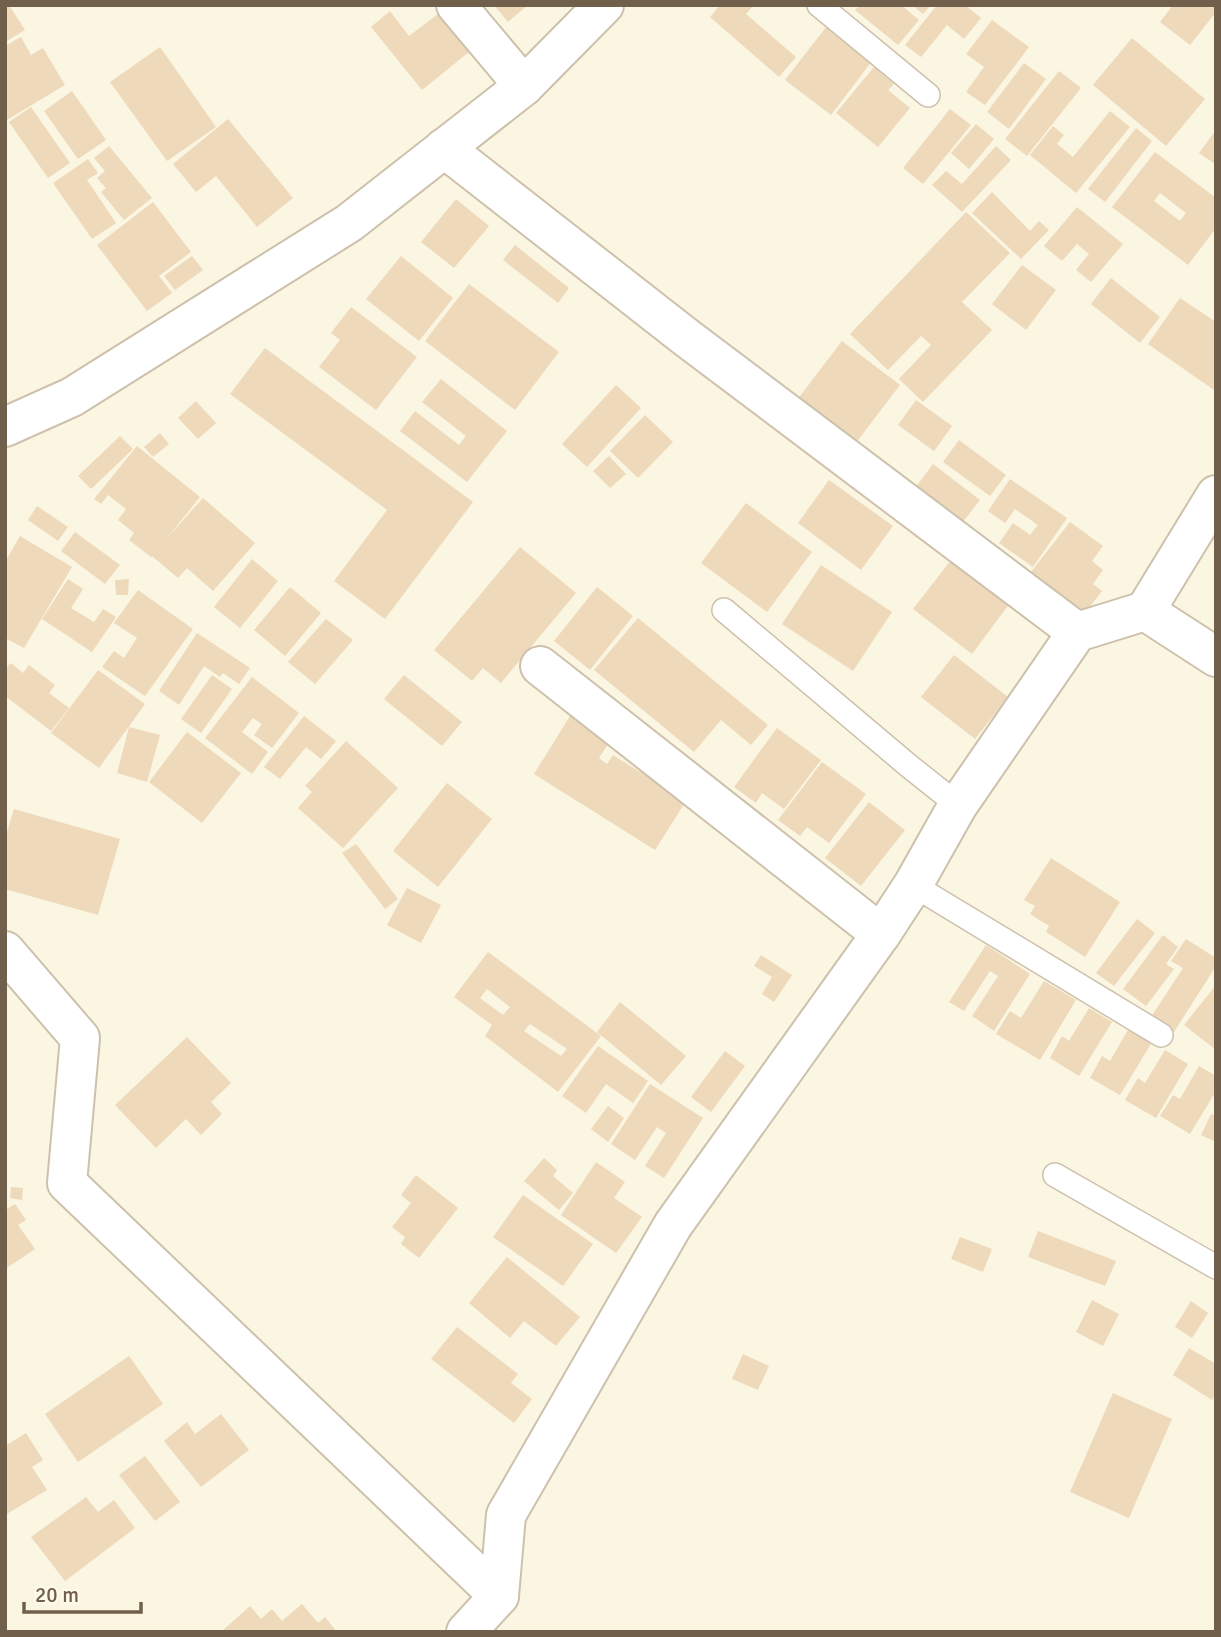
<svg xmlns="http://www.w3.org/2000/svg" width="1221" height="1637" viewBox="0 0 1221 1637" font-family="Signika,sans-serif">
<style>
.building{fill:#eed9bb;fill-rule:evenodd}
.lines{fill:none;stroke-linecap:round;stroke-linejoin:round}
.service-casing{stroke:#cdc1ac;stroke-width:26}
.minor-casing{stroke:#cdc1ac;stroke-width:42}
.service{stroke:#fff;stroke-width:23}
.minor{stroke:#fff;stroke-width:38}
</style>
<rect width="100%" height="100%" fill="#fbf6e2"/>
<g class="building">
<polygon points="5,5 9,5 25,30 5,42"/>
<polygon points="494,5 528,5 508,22"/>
<polygon points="720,5 754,5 746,14 796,57 779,77 710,17"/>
<polygon points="860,5 901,5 919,20 898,45 855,10"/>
<polygon points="912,5 931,5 923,14"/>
<polygon points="937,5 965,5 981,18 964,39 947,25 921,57 905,45"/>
<polygon points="1173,5 1216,5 1216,12 1190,45 1160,22"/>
<polygon points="390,11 409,36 438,14 469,52 422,90 371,27"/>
<polygon points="992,20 1029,47 985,105 966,92 984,67 966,54"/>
<polygon points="830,22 875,57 831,115 785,80"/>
<polygon points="21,37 31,55 43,48 65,85 5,121 5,46"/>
<polygon points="1132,38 1205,99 1166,146 1093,85"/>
<polygon points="160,47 216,127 167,161 110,82"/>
<polygon points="1024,63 1046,79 1009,129 987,112"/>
<polygon points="874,67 894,84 888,90 910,108 878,147 836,113"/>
<polygon points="1059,71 1081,88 1027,156 1005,139"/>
<polygon points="72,91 106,140 78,159 44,111"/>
<polygon points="31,107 70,163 48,178 9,122"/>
<polygon points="950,109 971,125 923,184 903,168"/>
<polygon points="1110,111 1130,127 1076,193 1030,155 1053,126 1064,135 1057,144 1073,157"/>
<polygon points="228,119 293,198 257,227 216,176 196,192 173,164"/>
<polygon points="976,124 994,139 969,169 951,153"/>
<polygon points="1136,128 1152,141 1105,202 1088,189"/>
<polygon points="1216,130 1216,163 1215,164 1199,153"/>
<polygon points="109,146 152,198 124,220 101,192 106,188 97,178 105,171 94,158"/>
<polygon points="996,146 1011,160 962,212 932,185 946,171 962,184"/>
<path d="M1155 152 1216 198V228L1188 265 1112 207ZM1160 193 1186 213 1180 221 1154 201Z"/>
<polygon points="88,159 98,173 87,180 116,223 92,239 53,183"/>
<polygon points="992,192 1030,231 1039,221 1049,230 1021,259 972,213"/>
<polygon points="456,199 489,226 454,268 421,242"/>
<polygon points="153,202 191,252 159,276 172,293 147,311 97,245"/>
<polygon points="1077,207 1123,244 1091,282 1076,270 1089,254 1077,244 1062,261 1044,246"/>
<polygon points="966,212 1010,253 962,302 992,330 923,402 899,379 931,345 921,336 888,370 850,334"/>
<polygon points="515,245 569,288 558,303 503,260"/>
<polygon points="192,256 203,270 175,290 164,276"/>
<polygon points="401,256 453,298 419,341 366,299"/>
<polygon points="1022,265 1056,290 1026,330 992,304"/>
<polygon points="1111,278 1160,317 1140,343 1091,304"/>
<polygon points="469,284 559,352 515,410 425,341"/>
<polygon points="1180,298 1216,322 1216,387 1214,390 1148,344"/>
<polygon points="351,307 417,357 376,410 319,367 340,340 331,333"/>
<polygon points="842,341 900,385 855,444 797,400"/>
<polygon points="265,348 473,502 385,619 334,581 387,510 230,394"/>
<polygon points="441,379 507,431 467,482 400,431 415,411 459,445 466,436 422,402"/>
<polygon points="616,385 641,408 587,467 562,444"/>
<polygon points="916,400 952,426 934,451 898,425"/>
<polygon points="196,401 216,423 198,439 178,418"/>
<polygon points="645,415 673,442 638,478 610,451"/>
<polygon points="160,433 169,444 153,457 144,447"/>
<polygon points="120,436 133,449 91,489 78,476"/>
<polygon points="959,440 1006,475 990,496 943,462"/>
<polygon points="137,446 200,497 167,538 203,498 255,543 213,591 187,568 178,578 152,556 151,557 129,540 134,533 118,520 126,509 108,495 101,504 94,499"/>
<polygon points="609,456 626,474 610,488 593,471"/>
<polygon points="933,464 980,500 962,523 916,487"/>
<polygon points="1010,479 1067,518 1033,567 999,543 1013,523 1030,535 1038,525 1015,509 1005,523 988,511"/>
<polygon points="829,480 893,526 861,570 798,523"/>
<polygon points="746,503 812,552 767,612 701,563"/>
<polygon points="37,506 68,527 58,541 28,520"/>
<polygon points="1070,522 1103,546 1092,561 1103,570 1093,584 1102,591 1085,613 1031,572"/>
<polygon points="75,532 120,565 105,584 61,551"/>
<polygon points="20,536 72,567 24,648 5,638 5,562"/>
<polygon points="520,547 576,593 501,683 483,668 472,681 434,650"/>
<polygon points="958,551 1016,595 972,654 913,609"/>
<polygon points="252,559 278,581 240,628 214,607"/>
<polygon points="821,565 892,612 853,671 782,624"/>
<polygon points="68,579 83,589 71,608 94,622 103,609 116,617 92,652 42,619"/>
<polygon points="129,579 128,595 116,595 115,580"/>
<polygon points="290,587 321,613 285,656 254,630"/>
<polygon points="597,587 633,616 590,670 554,641"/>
<polygon points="138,590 193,629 145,696 102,667 114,651 124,658 137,638 114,623"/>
<polygon points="638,618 768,725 751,745 721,720 694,752 594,670"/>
<polygon points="326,619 353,640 315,684 288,662"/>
<polygon points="197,633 250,668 239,684 223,673 220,677 204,666 179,705 159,691"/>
<polygon points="954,655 1008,697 975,739 921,697"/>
<polygon points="11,663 23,673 29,665 55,685 49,693 69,708 51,731 5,696 5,670"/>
<polygon points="98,670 145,704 99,768 51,733"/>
<polygon points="212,675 232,689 201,733 181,719"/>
<polygon points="404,675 462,722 442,746 384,699"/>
<polygon points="252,677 299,713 272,748 254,735 262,724 253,718 242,732 268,752 252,774 205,738"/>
<polygon points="572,713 612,738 599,758 607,764 613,755 686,801 655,850 534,774"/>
<polygon points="304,716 336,741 321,759 306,747 280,779 264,767"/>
<polygon points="129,727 160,735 147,782 117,773"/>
<polygon points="777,728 821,760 784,809 762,793 756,803 734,787"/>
<polygon points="187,732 241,773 202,823 149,782"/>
<polygon points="346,741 398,788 343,848 298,808 312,792 305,786"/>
<polygon points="822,762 866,794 829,843 807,827 800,836 778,820"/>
<polygon points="447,783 492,819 438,887 393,851"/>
<polygon points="869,802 905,830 861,886 825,858"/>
<polygon points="14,809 120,839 98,915 5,889 5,838"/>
<polygon points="356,844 398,899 385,909 342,853"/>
<polygon points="1051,858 1120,902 1085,957 1046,932 1049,926 1030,914 1035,906 1024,900"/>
<polygon points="407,888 441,905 421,943 387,925"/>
<polygon points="1137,919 1155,933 1114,986 1096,973"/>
<polygon points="1163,935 1178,947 1166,964 1174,969 1146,1006 1123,989"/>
<polygon points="1186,939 1216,958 1216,966 1174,1032 1151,1017 1183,968 1171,961"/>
<polygon points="986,945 1030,974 994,1031 972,1016 998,976 990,971 964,1011 949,1002"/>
<path d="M488 952 601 1036 558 1092 485 1036 492 1025 454 997ZM487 989 510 1007 503 1015 480 998ZM530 1024 567 1049 561 1056 524 1031Z"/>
<polygon points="761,955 792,975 774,1002 762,994 772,977 754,966"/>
<polygon points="1044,981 1076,1000 1040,1060 996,1034 1010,1011 1021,1018"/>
<polygon points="1216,985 1216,1050 1184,1025"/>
<polygon points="620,1002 686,1056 661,1085 597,1032"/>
<polygon points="1089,1008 1112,1022 1079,1076 1050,1058 1062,1036 1069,1041"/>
<polygon points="1129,1028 1152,1042 1120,1095 1090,1078 1102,1056 1110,1061"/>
<polygon points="187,1037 231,1083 211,1102 222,1114 201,1135 186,1119 156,1148 115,1105"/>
<polygon points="598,1046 648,1081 633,1103 606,1084 586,1113 562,1096"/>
<polygon points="1165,1050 1188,1064 1156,1118 1125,1100 1138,1078 1145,1083"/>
<polygon points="725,1051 745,1066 711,1112 691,1097"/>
<polygon points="1199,1066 1216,1076 1216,1091 1190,1134 1160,1116 1173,1095 1180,1099"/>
<polygon points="650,1084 703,1118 664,1178 645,1166 666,1133 657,1127 635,1160 611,1144"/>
<polygon points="608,1106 624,1118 608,1142 591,1129"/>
<polygon points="1211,1114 1216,1116 1216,1142 1201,1135"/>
<polygon points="544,1158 557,1170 553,1176 573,1193 559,1210 524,1181"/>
<polygon points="596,1162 625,1182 614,1198 642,1217 616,1253 561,1215"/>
<polygon points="416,1175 458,1208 419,1258 401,1244 405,1237 392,1227 411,1203 401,1195"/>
<polygon points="11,1187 23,1188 22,1200 10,1198"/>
<polygon points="523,1195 593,1244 563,1286 493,1237"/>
<polygon points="15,1204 26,1220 18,1225 35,1249 5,1269 5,1206 7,1209"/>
<polygon points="1038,1231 1116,1261 1105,1286 1028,1257"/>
<polygon points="960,1237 992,1249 983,1272 951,1259"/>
<polygon points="507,1257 580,1317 556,1346 524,1321 510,1338 469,1303"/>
<polygon points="1092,1300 1119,1314 1103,1346 1076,1332"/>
<polygon points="1191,1301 1208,1313 1192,1338 1175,1327"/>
<polygon points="457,1327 518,1374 511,1383 532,1399 514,1423 431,1359"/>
<polygon points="1189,1348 1216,1364 1216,1394 1212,1400 1173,1375"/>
<polygon points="743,1354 769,1366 758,1390 732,1379"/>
<polygon points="129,1356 163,1404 78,1462 45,1414"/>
<polygon points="1113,1393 1172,1419 1129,1518 1070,1492"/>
<polygon points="221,1414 249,1450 201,1487 164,1441 187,1422 195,1434"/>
<polygon points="26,1433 43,1460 32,1467 47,1490 5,1515 5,1446"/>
<polygon points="145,1456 180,1502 155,1521 119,1475"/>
<polygon points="86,1497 98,1512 114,1500 135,1528 65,1581 31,1537"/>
<polygon points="302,1604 318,1623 325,1617 337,1632 221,1632 250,1606 261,1619 272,1609 282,1621"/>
</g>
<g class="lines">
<defs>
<g id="service">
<polyline points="819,5 928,95"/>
<polyline points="724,610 909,766 958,805"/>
<polyline points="913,885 1161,1035"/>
<polyline points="1055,1175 1216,1267"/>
</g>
<g id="minor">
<polyline points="456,5 524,86"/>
<polyline points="444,148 687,338 1077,632"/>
<polyline points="5,427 72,397 349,223 524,86 604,5"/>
<polyline points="1145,611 1216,657"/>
<polyline points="540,666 881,934"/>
<polyline points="5,951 80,1038 67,1183 499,1596 506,1515 673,1225 881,934 913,885 958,805 1077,632 1145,611 1216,495"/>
<polyline points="466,1632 499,1596"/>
</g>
</defs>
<use href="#service" class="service-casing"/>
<use href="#minor" class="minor-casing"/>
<use href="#service" class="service"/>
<use href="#minor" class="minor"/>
</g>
<rect width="1221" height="1637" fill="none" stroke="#705f4a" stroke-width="14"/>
<path d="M24 1602v10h117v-10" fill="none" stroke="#705f4a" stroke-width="3.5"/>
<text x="35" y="1602" font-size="21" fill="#705f4a" stroke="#fef9e8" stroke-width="5" paint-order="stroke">20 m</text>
</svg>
